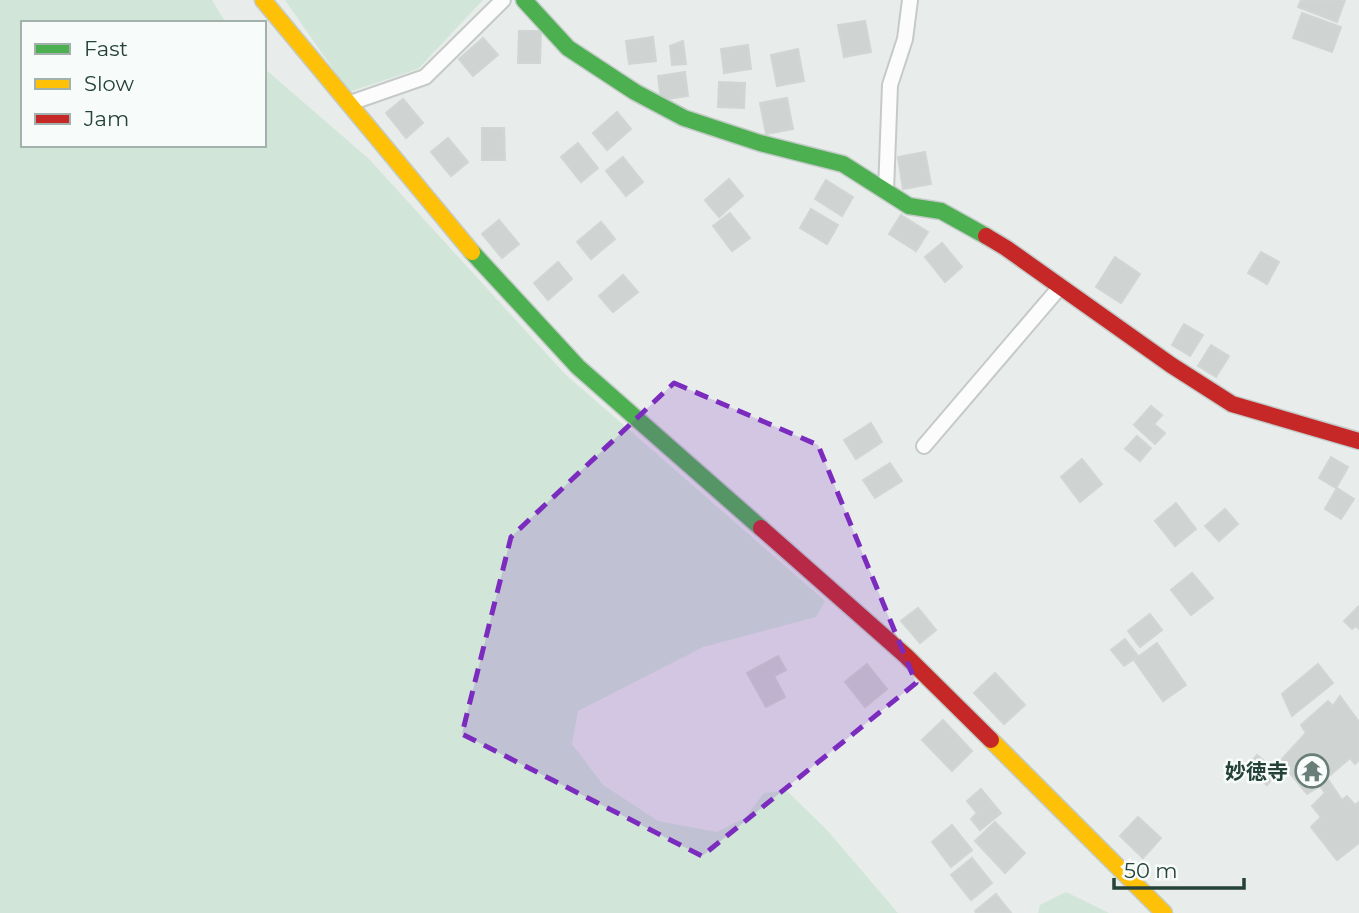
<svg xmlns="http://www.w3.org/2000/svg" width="1359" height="913" viewBox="0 0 1359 913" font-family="Montserrat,'Noto Sans JP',sans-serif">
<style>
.green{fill:#d1e6d8}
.building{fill:#cfd4d2;stroke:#d1d6d4;stroke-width:2}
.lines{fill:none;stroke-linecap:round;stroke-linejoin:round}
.street-casing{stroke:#c5cac8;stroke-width:18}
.fast-casing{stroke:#c3cbc8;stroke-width:19}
.slow-casing{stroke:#c3cbc8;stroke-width:19}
.jam-casing{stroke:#c3cbc8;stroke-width:19}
.street{stroke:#fcfcfc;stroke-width:14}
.fast{stroke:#4caf50;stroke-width:16}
.slow{stroke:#ffc107;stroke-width:16}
.jam{stroke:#c62828;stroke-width:16}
.marked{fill:#7b2cbf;fill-opacity:0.2;stroke:#7b2cbf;stroke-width:5;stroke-dasharray:14 9;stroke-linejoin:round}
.labels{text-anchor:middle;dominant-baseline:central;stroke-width:5;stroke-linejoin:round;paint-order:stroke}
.poi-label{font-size:21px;font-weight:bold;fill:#24423a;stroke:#f7fbf9;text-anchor:end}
</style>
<rect width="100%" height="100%" fill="#e8edeb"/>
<g class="green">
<polygon points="0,0 212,0 226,23 23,23 23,145 264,145 264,68 369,159 565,374 825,601 816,617 703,647 578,711 572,744 603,785 658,821 717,832 745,818 764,793 787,791 827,830 898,913 0,913"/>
<polygon points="285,0 483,0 418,69 349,92"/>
<polygon points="1066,892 1109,913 1038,913 1040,905"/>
</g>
<g class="building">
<polygon points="1301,0 1345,0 1337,22 1298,7"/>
<polygon points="1302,13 1341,27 1332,52 1293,38"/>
<polygon points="865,21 871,52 844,57 838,25"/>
<polygon points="519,31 541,31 540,63 518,63"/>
<polygon points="653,37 656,61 629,64 626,41"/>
<polygon points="483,38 498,55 473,76 459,59"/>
<polygon points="683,41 686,64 672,65 670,46"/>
<polygon points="748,45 751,69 724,73 721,49"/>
<polygon points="798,49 804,81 777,86 771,55"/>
<polygon points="685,72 688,96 661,100 658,76"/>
<polygon points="719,82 745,83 744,108 718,107"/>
<polygon points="787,98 793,129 766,134 760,103"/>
<polygon points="403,99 423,123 406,138 386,113"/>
<polygon points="617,112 631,129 607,150 593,133"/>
<polygon points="482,128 504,128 505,160 482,160"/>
<polygon points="448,138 468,162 451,176 431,152"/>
<polygon points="578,143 598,168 581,182 561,157"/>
<polygon points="925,152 931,184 903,189 898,157"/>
<polygon points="623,157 643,182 626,196 606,171"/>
<polygon points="729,179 743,196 719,217 705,200"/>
<polygon points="826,180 853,197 842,216 815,199"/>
<polygon points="811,209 838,225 827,244 800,228"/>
<polygon points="730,213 750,238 732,251 713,226"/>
<polygon points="901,215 928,232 916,251 889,234"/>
<polygon points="499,220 519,244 502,258 482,234"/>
<polygon points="601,222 615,239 591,259 577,242"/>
<polygon points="942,243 962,267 945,282 925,257"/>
<polygon points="1261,252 1279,262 1267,284 1248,273"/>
<polygon points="1115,257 1140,274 1121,303 1096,287"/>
<polygon points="558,262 572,279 548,300 534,283"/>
<polygon points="623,275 638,292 613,312 599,296"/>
<polygon points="1184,324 1203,335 1190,356 1172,345"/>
<polygon points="1211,345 1229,356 1216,377 1198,366"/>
<polygon points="1151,406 1162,415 1154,424 1165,433 1155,444 1134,425"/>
<polygon points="871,423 882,442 856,459 844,440"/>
<polygon points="1137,436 1151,448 1140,461 1125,449"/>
<polygon points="1331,457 1348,467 1336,488 1319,478"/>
<polygon points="1082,459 1102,484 1080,502 1061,477"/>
<polygon points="890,463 902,481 875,498 863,480"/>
<polygon points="1337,488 1354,499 1341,519 1325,509"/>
<polygon points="1176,503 1196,529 1175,546 1155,521"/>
<polygon points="1225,509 1238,524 1219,541 1205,526"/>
<polygon points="1192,573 1213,598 1191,615 1171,590"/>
<polygon points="1359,606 1359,629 1356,626 1352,629 1344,621"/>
<polygon points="918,608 936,630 920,643 901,621"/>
<polygon points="1150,614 1162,630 1140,647 1128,631"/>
<polygon points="1125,639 1138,656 1124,666 1111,650"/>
<polygon points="1157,643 1186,685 1163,701 1134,660"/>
<polygon points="778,656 786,670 774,676 785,697 766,707 747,673"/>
<polygon points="867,664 887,689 865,707 845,682"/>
<polygon points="1318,664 1333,683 1292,716 1282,694"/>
<polygon points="995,673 1025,705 1004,724 974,693"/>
<polygon points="1340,696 1359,722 1359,760 1355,764 1350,758 1327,778 1342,800 1347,796 1355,805 1359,802 1359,843 1337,860 1311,827 1321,817 1312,806 1325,793 1320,786 1307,794 1280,761 1306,733 1301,725 1328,701 1333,706"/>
<polygon points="943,720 972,751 952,771 922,740"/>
<polygon points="1257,755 1278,772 1267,785 1246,768"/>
<polygon points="981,789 1001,813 980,830 971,819 977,813 967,801"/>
<polygon points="1138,817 1161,838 1143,858 1120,836"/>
<polygon points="995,822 1025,853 1005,873 975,841"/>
<polygon points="952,825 972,850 951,867 932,842"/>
<polygon points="972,858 992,883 971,900 951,875"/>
<polygon points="996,894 1011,913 976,913 975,911"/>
</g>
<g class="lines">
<defs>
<g id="street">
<polyline points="350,103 425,77 503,0"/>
<polyline points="886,191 890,85 905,39 910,0"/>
<polyline points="924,446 1060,287"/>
</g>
<g id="fast">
<polyline points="524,0 568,48 635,92 684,118 760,143 843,164 909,206 941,211 986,236"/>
<polyline points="472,252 578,367 761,528"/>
</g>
<g id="slow">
<polyline points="263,0 472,252"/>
<polyline points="991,740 1164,913"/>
</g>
<g id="jam">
<polyline points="986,236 1006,248 1171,365 1232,404 1359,441"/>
<polyline points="761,528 906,656 991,740"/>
</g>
</defs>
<use href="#street" class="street-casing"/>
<use href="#fast" class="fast-casing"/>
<use href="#slow" class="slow-casing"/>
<use href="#jam" class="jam-casing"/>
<use href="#street" class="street"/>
<use href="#fast" class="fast"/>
<use href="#slow" class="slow"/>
<use href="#jam" class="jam"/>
</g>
<path class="marked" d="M674 383 818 445 916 683 702 856 462 734 511 537Z"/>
<defs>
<symbol id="temple-ring" viewBox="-11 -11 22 22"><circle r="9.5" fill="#f7fbf9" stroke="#697e78" stroke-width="1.5"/><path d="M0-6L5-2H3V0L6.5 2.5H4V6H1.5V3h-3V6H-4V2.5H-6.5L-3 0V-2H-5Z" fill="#697e78"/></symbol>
</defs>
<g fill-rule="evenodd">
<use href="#temple-ring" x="1293" y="752" width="38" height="38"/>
</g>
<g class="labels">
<g class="poi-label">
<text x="1288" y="771">妙徳寺</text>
</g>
</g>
<rect x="21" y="21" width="245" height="126" fill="#f7fbf9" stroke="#a3b1ad" stroke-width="2"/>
<rect x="35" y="44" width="35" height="10" fill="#4caf50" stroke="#a3b1ad" stroke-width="2"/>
<text x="84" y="56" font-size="21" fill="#24423a">Fast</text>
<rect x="35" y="79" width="35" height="10" fill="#ffc107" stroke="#a3b1ad" stroke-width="2"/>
<text x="84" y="91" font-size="21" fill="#24423a">Slow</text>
<rect x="35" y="114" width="35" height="10" fill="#c62828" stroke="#a3b1ad" stroke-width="2"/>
<text x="84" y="126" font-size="21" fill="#24423a">Jam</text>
<path d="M1114 878v10h130v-10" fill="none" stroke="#24423a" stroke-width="3.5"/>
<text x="1124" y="878" font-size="21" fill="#24423a" stroke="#f7fbf9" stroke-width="5" paint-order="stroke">50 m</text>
</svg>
